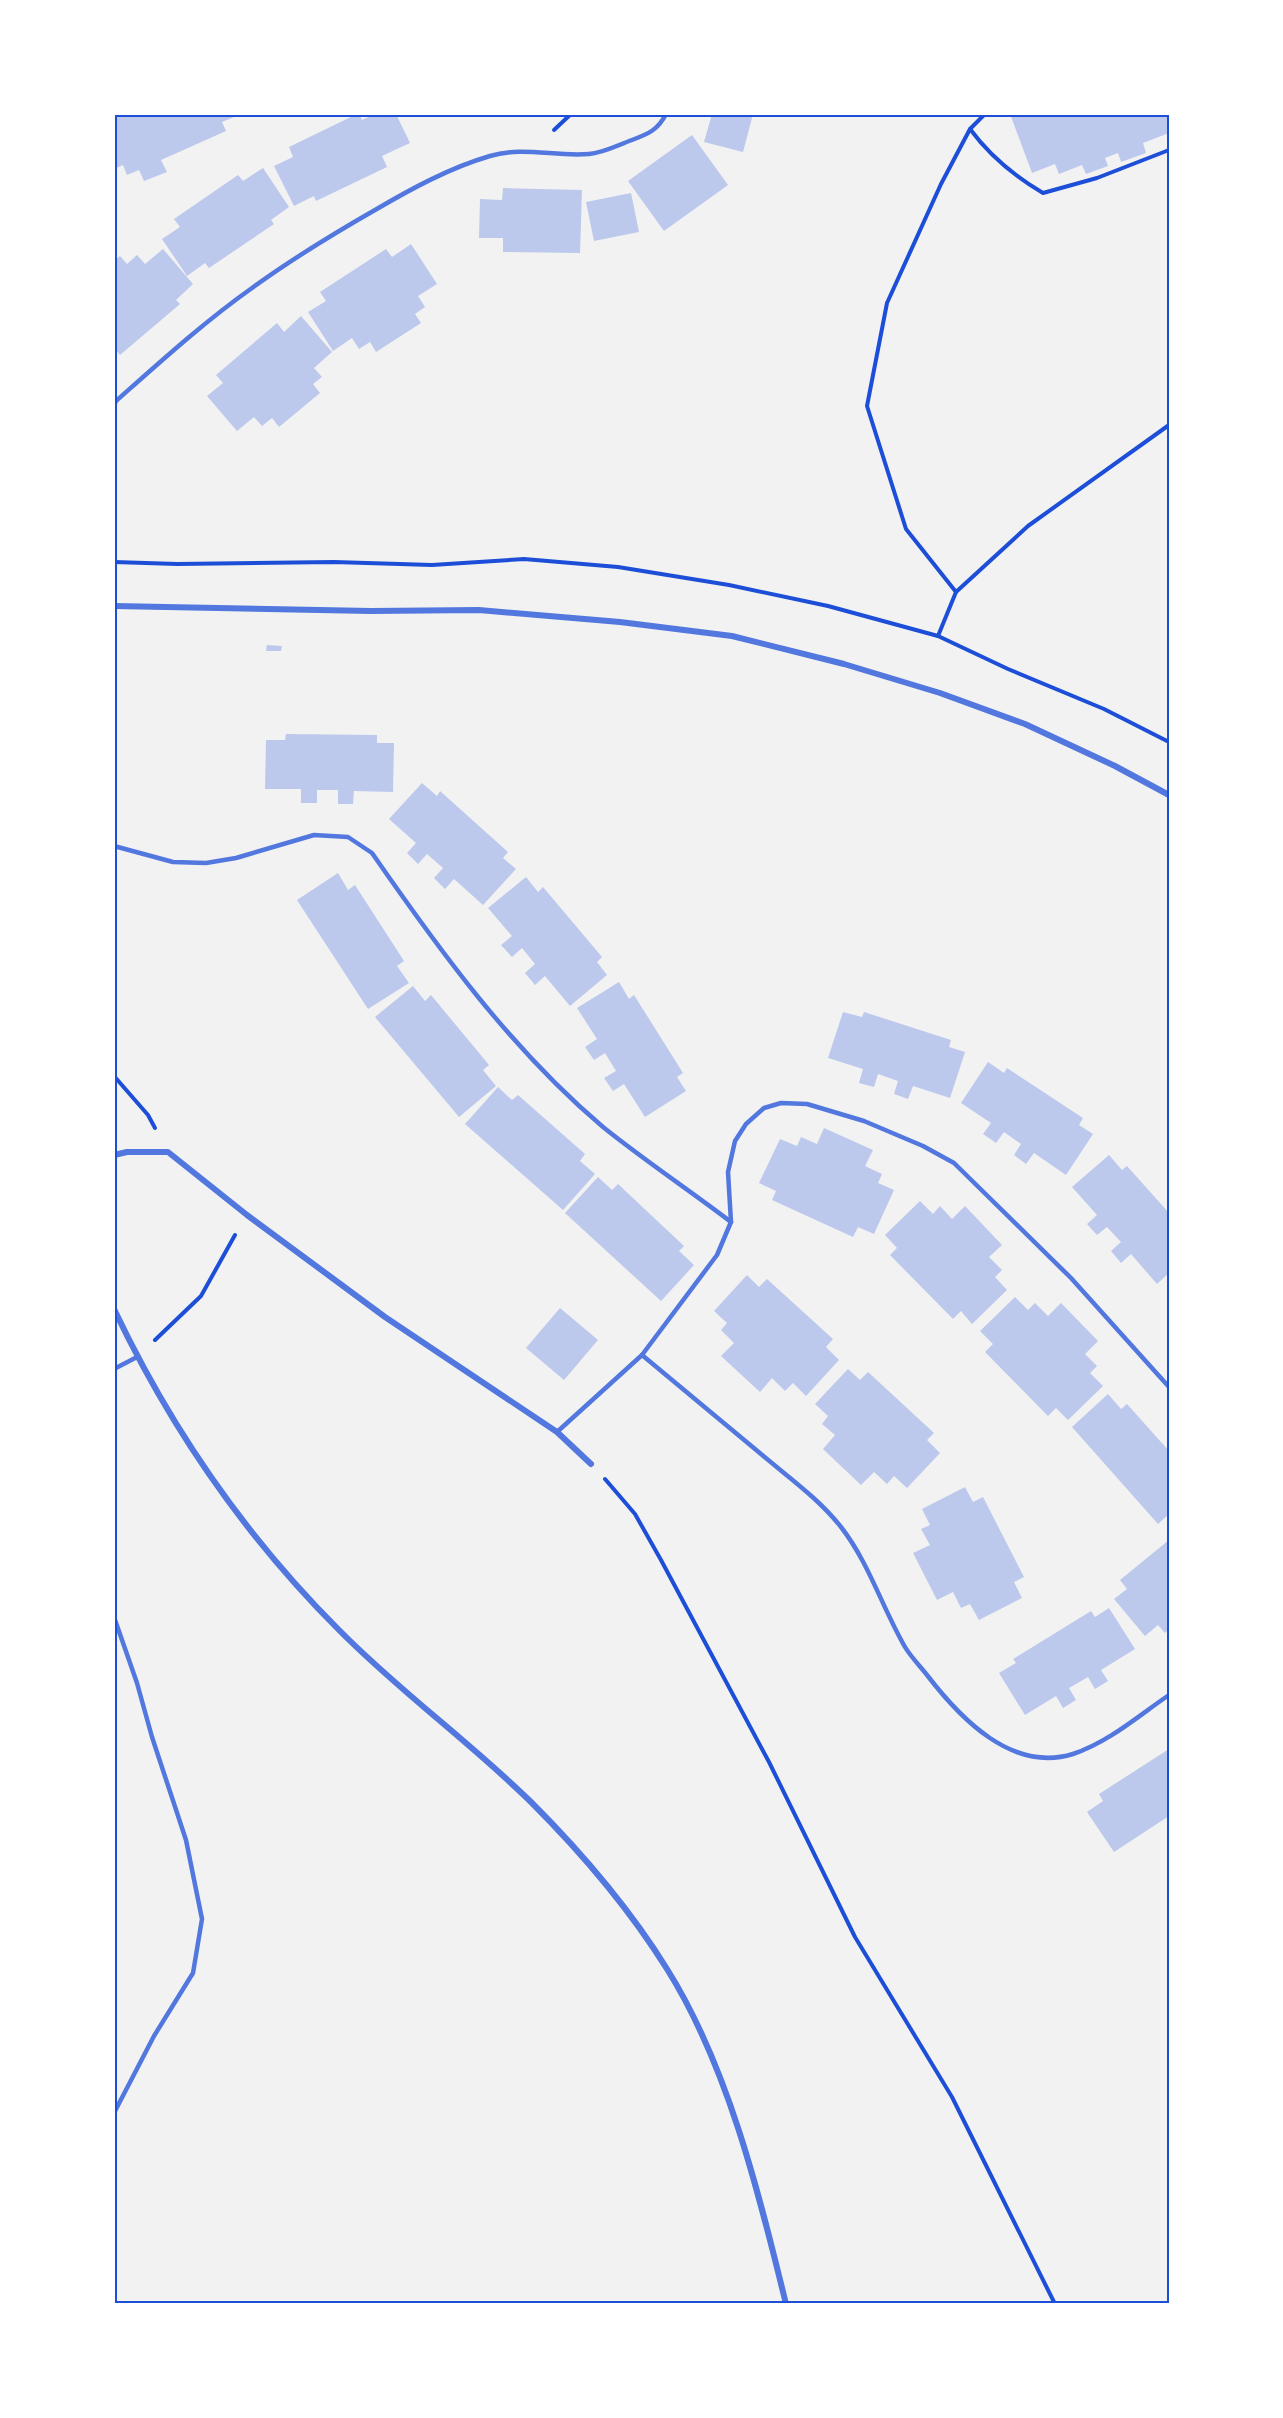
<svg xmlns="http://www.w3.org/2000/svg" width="1283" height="2418" viewBox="0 0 1283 2418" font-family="'Open Sans',sans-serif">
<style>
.building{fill:#bdc9ec}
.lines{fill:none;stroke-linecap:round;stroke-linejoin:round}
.path{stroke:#1d4ed8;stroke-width:4}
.service{stroke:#5277de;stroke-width:4.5}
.minor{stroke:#5277de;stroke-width:6}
.neatline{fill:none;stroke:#1d4ed8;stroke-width:2}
</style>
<rect width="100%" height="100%" fill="#f2f2f2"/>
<g class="building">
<polygon points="114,114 241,114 222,122 226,131 161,160 167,172 144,181 139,170 127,175 123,165 114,169"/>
<polygon points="357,114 359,114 362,120 375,114 396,114 410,143 382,156 387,167 316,201 314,196 294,206 274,166 293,157 289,147"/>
<polygon points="712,114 753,114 743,152 704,142"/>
<polygon points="1010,114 1169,114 1169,133 1143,143 1146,153 1121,162 1118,153 1105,158 1108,166 1086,174 1082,165 1059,174 1055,164 1032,173"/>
<polygon points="692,135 728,185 664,231 628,181"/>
<polygon points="263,168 289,207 271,220 274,224 209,268 205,263 187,276 162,239 180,227 174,219 238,175 243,181"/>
<polygon points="503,188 582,190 580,253 503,252 503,238 479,238 480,199 502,200"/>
<polygon points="631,193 639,232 594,241 586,202"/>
<polygon points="411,244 437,284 418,296 425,307 415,314 421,323 376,352 370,342 359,349 352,338 333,351 308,312 326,301 320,292 386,249 392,257"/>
<polygon points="163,249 193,284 176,300 180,304 120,355 116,350 114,352 114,261 120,256 127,264 137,255 145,264"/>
<polygon points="301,316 332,352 314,368 322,377 313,384 320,393 279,427 272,418 262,426 254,417 237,431 207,396 223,383 216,375 277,323 284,332"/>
<polygon points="267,645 282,646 281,651 266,651"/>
<polygon points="286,734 377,735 377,743 394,743 393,792 354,791 353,804 338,804 338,790 317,790 317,803 301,803 301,789 265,789 266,740 285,740"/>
<polygon points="422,783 437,796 440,791 508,852 503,858 516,869 483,905 454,879 445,889 434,878 443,868 427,854 418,864 407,853 416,843 389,819"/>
<polygon points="338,873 348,890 355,885 404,961 397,966 409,983 368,1009 297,900"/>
<polygon points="526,877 538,892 543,887 602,957 597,962 607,975 570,1006 545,976 535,985 525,973 535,964 522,948 512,957 501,945 512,936 488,908"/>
<polygon points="619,982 629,999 634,995 683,1073 677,1077 686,1091 645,1117 624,1084 613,1091 604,1078 616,1071 605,1053 594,1060 585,1047 597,1039 577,1008"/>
<polygon points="413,986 425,1001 431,995 489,1065 483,1070 496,1086 459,1117 375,1017"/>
<polygon points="843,1012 862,1017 864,1012 951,1040 949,1047 965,1052 950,1098 913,1086 908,1099 894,1094 898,1081 878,1074 874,1087 859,1083 863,1069 828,1058"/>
<polygon points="988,1062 1004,1073 1007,1068 1083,1118 1079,1125 1093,1134 1066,1175 1034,1153 1026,1164 1014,1155 1021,1144 1004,1132 996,1143 983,1134 991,1123 961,1103"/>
<polygon points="498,1087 512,1100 518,1095 585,1154 580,1161 595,1174 563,1210 465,1124"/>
<polygon points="824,1128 873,1150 865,1166 882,1174 878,1183 894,1190 874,1234 858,1227 853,1237 772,1200 776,1191 759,1183 780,1139 797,1146 801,1137 817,1144"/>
<polygon points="1109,1155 1122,1170 1127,1166 1169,1213 1169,1273 1157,1284 1131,1254 1121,1263 1111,1251 1121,1242 1107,1227 1097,1235 1087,1224 1097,1215 1072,1187"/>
<polygon points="598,1177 612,1190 618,1184 684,1246 679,1251 694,1265 661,1301 565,1213"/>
<polygon points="920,1201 933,1214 940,1206 952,1219 965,1206 1002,1245 989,1257 1002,1270 995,1277 1007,1290 972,1324 961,1311 953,1319 890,1255 897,1248 885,1235"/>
<polygon points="747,1275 759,1287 767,1279 833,1339 826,1347 839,1360 806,1396 793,1383 785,1391 772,1378 760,1392 721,1356 734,1343 721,1330 727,1323 714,1311"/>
<polygon points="1015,1297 1028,1310 1035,1303 1048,1316 1061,1303 1098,1341 1085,1354 1097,1366 1090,1373 1103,1386 1068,1420 1056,1408 1048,1416 985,1352 993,1344 980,1331"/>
<polygon points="560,1308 598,1340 564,1380 526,1348"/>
<polygon points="848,1369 860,1380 868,1372 934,1433 927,1440 940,1453 907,1488 894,1476 887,1484 874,1472 861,1485 823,1449 835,1435 822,1424 828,1416 815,1404"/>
<polygon points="1108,1394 1121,1409 1127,1404 1169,1451 1169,1514 1158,1524 1072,1427"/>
<polygon points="965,1487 973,1502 983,1497 1024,1577 1014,1582 1022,1598 979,1620 970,1604 961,1608 953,1592 937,1600 913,1553 930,1545 921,1529 930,1525 922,1509"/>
<polygon points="1169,1540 1169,1629 1165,1633 1158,1625 1145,1636 1114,1599 1127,1589 1120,1580"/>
<polygon points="1109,1608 1135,1649 1101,1670 1108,1681 1095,1689 1088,1677 1069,1688 1076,1700 1063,1708 1056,1696 1025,1715 999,1673 1016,1663 1013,1659 1091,1611 1095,1617"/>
<polygon points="1169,1749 1169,1816 1114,1852 1087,1812 1103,1801 1099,1794"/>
</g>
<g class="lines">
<g class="path">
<path d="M970 129C990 156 1014 176 1043 193L1097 178 1169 150"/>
<polyline points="554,130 571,114"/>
<polyline points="114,562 177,564 334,562 432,565 524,559 618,567 729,585 828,606 938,636 1008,669 1104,709 1169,742"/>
<polyline points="956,592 906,529 867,406 887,303 941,184 970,129 985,114"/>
<polyline points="938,636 956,592 1028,526 1169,425"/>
<polyline points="114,1076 148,1115 155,1128"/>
<polyline points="155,1340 201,1296 235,1235"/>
<polyline points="605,1479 635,1514 661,1560 769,1762 855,1937 952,2097 1055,2304"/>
</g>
<g class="service">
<path d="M114 405 116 401C160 362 204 322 252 288 292 259 333 234 375 210 411 189 449 168 490 156 523 146 555 157 589 154 603 153 618 145 632 140 648 134 658 130 666 114"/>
<path d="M114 846 173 862 206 863 236 858 314 835 348 837 372 853C440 951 511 1049 603 1127 644 1160 689 1190 731 1222"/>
<path d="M642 1355C682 1388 721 1421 761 1454 788 1477 818 1498 841 1527 869 1563 882 1607 905 1647 911 1657 920 1666 927 1675 960 1718 1012 1773 1073 1754 1109 1742 1138 1716 1169 1695"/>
<polyline points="114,1369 137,1357"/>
<polyline points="557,1432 642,1355 717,1255 731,1222 728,1172 735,1141 746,1124 764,1108 781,1103 807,1104 864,1121 923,1146 954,1163 1071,1278 1169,1387"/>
<polyline points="114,1617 137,1683 152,1737 186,1840 202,1919 193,1973 154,2036 114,2113"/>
</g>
<g class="minor">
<polyline points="114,606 371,611 479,610 620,622 732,636 844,664 940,693 1025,724 1115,766 1169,795"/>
<polyline points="114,1155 127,1152 168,1152 247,1215 385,1317 557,1432 591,1464"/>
<path d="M114 1309C170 1427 246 1537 339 1630 399 1691 470 1742 531 1802 582 1853 629 1908 667 1969 728 2066 759 2194 786 2304"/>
</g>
</g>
<rect width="1283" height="2418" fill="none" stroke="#ffffff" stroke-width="231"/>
<rect x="116" y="116" width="1052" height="2186" class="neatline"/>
</svg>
